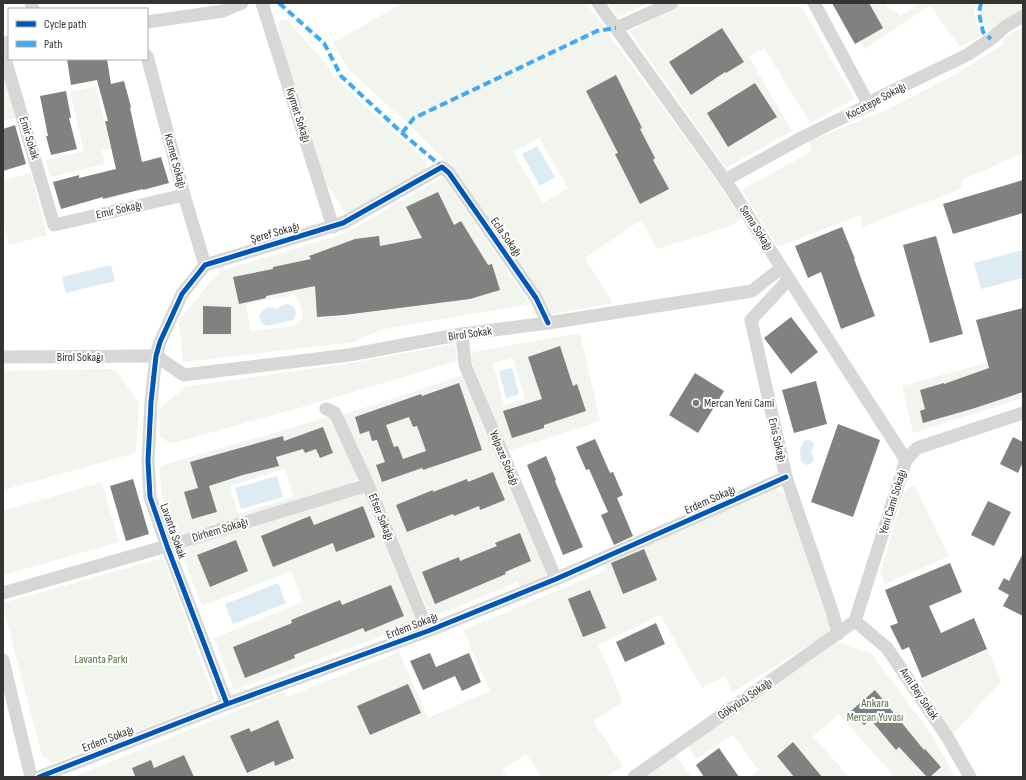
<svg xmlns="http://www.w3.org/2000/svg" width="1026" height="780" viewBox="0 0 1026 780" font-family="'Sofia Sans Condensed',sans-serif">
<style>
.green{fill:#f1f5ed;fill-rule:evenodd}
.water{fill:#ddebf3}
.building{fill:#818181;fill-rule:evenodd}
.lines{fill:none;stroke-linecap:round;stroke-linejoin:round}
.street{stroke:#d7d7d7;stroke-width:13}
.quiet{stroke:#3fa9f5;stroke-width:4;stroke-dasharray:8 4;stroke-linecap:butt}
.cycleway-casing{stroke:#fff;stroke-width:8}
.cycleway{stroke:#0057b8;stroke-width:5}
.poi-dot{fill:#7a7a7a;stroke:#fff;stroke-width:1.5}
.labels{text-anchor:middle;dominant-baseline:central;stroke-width:4;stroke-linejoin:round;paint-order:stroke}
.street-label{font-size:12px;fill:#333;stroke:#fff}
.poi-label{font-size:12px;fill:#333;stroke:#fff;text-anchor:start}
.park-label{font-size:12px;fill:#56703f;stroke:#fff}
</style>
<rect width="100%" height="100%" fill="#fff"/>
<g class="green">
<path d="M403 3H586L713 176 741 218 733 225 657 249 641 220 585 258 613 303 552 314 455 171 416 131 349 70 333 43ZM539 138 568 188 543 203 513 152Z"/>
<polygon points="608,3 648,3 618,17"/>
<polygon points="838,3 885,3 890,11 897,12 900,16 920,3 976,3 974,13 980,36 960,47 930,5 865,49"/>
<path d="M984 3H1023V11L991 32C982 24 982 14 984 3Z"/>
<polygon points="678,7 802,7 854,99 810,123 764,48 749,57 792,131 726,168 629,31"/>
<polygon points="286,19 325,63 339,82 427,162 426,169 346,214 326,183 281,42 278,22"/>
<polygon points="1023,27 1023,153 962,180 961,189 862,227 860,215 778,247 742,190 812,151 809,141 886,110 955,75 1004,44 1002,39"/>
<polygon points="3,71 16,118 3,121"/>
<polygon points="96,86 110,148 102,150 105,164 50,177 46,160 84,151 70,92"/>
<polygon points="31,173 47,235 9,245 3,222 3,180"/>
<path d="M443 177 530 304 379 330 354 342 183 362 179 320 220 271 344 234ZM294 295 299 300 303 313 302 319 294 326 251 331 246 304Z"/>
<path d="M580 333 600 421 508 451 470 358 473 352ZM513 358 525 399 504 405 493 363Z"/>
<polygon points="455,344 457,361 320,402 170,444 160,436 159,409 185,387 345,364"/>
<polygon points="1023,353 1023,398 913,433 902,386"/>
<polygon points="115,369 139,403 136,453 3,490 3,371"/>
<polygon points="464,375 547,570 544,578 520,588 517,582 431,618 379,497 342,415"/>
<path d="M332 416 357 478 351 484 175 536 161 492 160 466ZM285 469 294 497 238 514 230 486Z"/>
<polygon points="102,482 119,542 4,575 3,571 3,511"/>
<polygon points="914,485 949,556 885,584 880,573 905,490"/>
<polygon points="775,489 787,496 830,624 828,633 732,693 725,676 702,688 660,615 598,645 623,702 593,721 623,766 606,777 542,777 526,754 502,770 507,777 73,777 284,692 286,697 399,652 428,718 490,691 463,630 607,570 604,562"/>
<polygon points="363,492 418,623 234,690 214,638 303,602 291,571 202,606 180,549"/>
<polygon points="163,558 215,701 53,763 42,756 3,607 3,603"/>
<polygon points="836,641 872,654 933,737 955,777 889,777 892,774 839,714 813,736 849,777 749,777 759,770 733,735 696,759 687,745"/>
<polygon points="988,650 1001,682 953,734 919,680"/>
<polygon points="675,754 692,777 644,777"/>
</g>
<g class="water">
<polygon points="537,146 555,177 540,186 522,154"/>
<polygon points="1023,250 1023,278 981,289 974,263"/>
<polygon points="111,265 115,281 66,293 62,277"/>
<path d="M287 304 294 307C297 312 296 315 293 320L266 326 261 322 259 316 262 311 269 307 277 309 282 305Z"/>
<polygon points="512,368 519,394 506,398 499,371"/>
<polygon points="808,440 812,441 814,445 811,453 814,458 813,461 810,464 806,465 801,461 800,450 804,441"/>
<polygon points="277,476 283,497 241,509 235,488"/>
<polygon points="278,583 286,603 233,624 225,604"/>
</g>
<g class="building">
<polygon points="832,3 869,3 883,28 855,44"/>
<polygon points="722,28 744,62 726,73 725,72 691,95 669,62"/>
<polygon points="67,59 107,59 111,84 124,81 131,107 130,108 142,162 161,157 169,183 143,190 143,189 103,199 103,197 61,209 53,182 79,175 79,178 116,169 105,121 108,121 97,80 71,85"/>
<polygon points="616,75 642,128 640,129 655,158 653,160 669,189 640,204 615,154 618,153 586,91"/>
<polygon points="755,83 777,117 728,147 707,113"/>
<polygon points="66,91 71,118 69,118 77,149 51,155 46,136 48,136 40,96"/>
<polygon points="15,125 26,164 3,171 3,129"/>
<polygon points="1023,180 1023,213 953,234 943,204"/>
<polygon points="438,192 454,225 461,221 488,265 492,264 500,290 470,299 344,315 317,317 315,286 266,296 266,298 239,304 233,277 273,269 273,267 311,259 309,256 355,239 379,236 380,246 422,238 406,207"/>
<polygon points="842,227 855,259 854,259 875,316 841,329 821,272 808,278 795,246"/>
<polygon points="936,236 963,334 930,343 903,245"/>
<polygon points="203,306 231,307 231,334 203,334"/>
<polygon points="1023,308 1023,392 975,408 923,423 920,411 925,409 920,390 944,383 944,384 989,368 976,320"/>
<polygon points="791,317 818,352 791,374 764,338"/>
<polygon points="560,346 573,386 577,384 586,411 544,425 544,428 512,438 503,411 542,399 528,357"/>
<polygon points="695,373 724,391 698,433 669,415"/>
<polygon points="816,381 827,424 794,433 782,390"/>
<path d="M459 383 482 450 423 470 422 468 382 482 376 465 385 462 377 440 372 441 369 431 360 434 355 417 421 394 422 396ZM409 417 413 427 417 426 426 451 403 459 398 446 394 447 386 425Z"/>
<polygon points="838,424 880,440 853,517 811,502"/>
<polygon points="323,427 333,453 320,458 316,449 305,453 303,449 276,457 279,466 243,475 209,486 217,512 192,519 184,492 198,488 190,462 283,436 284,441"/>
<polygon points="1013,437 1023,442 1023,462 1018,473 1000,464"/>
<polygon points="595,439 610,473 613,472 623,495 617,498 633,536 614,545 601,515 608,512 589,469 586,470 576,447"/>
<polygon points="546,456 556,480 555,481 583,547 563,555 527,465"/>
<polygon points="493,472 505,500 480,510 479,506 454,516 453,514 407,532 396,505 433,490 433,492 467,479 468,482"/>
<polygon points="133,479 149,534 126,541 110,486"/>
<polygon points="988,501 1011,512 994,546 971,535"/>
<polygon points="363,506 375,537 336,552 333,543 273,567 261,536 310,516 314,525"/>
<polygon points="520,533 531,561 505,572 506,574 435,604 422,572 459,557 460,561 497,546 495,543"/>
<polygon points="236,540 248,571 210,587 197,555"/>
<polygon points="644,549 657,580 623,594 611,563"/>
<polygon points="1023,553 1023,616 1003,606 1009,595 998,589 1004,578 1009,581"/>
<polygon points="950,563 962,592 929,606 941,633 974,618 987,649 922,678 909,647 902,650 890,626 898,623 885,590"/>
<polygon points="391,585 404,616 365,632 363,628 294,655 295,658 245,678 233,647 292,623 291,620 340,600 342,605"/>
<polygon points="590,590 606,628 583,637 568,599"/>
<polygon points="656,623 665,644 625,662 616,642"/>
<polygon points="430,653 436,667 469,653 481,682 462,691 455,676 423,690 410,661"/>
<polygon points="408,684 421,713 370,735 357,706"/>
<polygon points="875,690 924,750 925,749 941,767 930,777 927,777 899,747 896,750 871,720 864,725 851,711"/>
<polygon points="278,720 294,758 275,766 274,761 247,773 230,736 249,728 251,732"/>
<polygon points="793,742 822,777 794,777 777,756"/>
<polygon points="719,748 739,777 704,777 696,765"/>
<polygon points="184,755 194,777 133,777 135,776 132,768 151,760 154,768"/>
</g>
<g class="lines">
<g class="street">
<polyline points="31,3 33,9"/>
<polyline points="262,3 333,227"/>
<polyline points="598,3 725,180 906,460"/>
<polyline points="814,3 869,105"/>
<polyline points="147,22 223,11 242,3"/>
<polyline points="616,28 672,3"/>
<polyline points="3,43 9,42"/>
<polyline points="3,52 54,225 184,195"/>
<polyline points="147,56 184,195 205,265"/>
<polyline points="725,180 805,136 869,105 878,98 967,55 991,39 1006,26 1023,16"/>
<polyline points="789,279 751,320 786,477 833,614 838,634"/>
<polyline points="462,334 465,365 556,579"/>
<polyline points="156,356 184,375 349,355 462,334 548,323 752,291 781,268"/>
<polyline points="3,357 156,356"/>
<polyline points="326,409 335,413 368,485 428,631"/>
<polyline points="3,593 167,546 368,485"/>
<polyline points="855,621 906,460 917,448 1023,413"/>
<polyline points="855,621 887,648 948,738 970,777"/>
<polyline points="3,660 31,777"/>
<polyline points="227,704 167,546 150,497 148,461 151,402 156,356 160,342 182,294 205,265 343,223 442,167 449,173 536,298 548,323"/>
<polyline points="39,777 227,704 428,631 556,579 786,477"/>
<polyline points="634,777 855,621"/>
</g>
<g class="quiet">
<polyline points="279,3 324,43 341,76 402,133 442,167"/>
<polyline points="981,3 979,13 983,32 991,39"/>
<polyline points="402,133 414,118 597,31 616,28"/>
</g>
<defs>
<g id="cycleway">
<polyline points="227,704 167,546 150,497 148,461 151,402 156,356 160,342 182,294 205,265 343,223 442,167 449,173 536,298 548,323"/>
<polyline points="39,777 227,704 428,631 556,579 786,477"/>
</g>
</defs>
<use href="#cycleway" class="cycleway-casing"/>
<use href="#cycleway" class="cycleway"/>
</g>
<circle class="poi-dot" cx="696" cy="403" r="4"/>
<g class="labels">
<g class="street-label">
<text transform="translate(876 101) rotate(-28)">Kocatepe Sokağı</text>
<text transform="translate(298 115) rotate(72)">Kıymet Sokağı</text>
<text transform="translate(29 138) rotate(73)">Emir Sokak</text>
<text transform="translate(175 161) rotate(75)">Kısmet Sokağı</text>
<text transform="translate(119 210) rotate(-13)">Emir Sokağı</text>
<text transform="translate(756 228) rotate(57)">Sema Sokağı</text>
<text transform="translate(275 233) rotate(-16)">Şeref Sokağı</text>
<text transform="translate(506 237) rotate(55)">Ecla Sokağı</text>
<text transform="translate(470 334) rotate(-8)">Birol Sokak</text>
<text x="80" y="357">Birol Sokağı</text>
<text transform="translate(777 440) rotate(77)">Enis Sokağı</text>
<text transform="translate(504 458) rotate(67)">Yelpaze Sokağı</text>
<text transform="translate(710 500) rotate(-24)">Erdem Sokağı</text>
<text transform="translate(893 502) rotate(-73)">Yeni Cami Sokağı</text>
<text transform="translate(381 517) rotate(68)">Efser Sokağı</text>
<text transform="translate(220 530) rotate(-17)">Dirhem Sokağı</text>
<text transform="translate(173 531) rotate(71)">Lavanta Sokak</text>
<text transform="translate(412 626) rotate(-21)">Erdem Sokağı</text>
<text transform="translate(919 694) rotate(56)">Avni Bey Sokak</text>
<text transform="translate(745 699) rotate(-35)">Gökyüzü Sokağı</text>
<text transform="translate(108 739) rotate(-21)">Erdem Sokağı</text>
</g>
<g class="poi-label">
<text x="704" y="403">Mercan Yeni Cami</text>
</g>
<g class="park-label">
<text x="101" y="659">Lavanta Parkı</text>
<text x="875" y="703">Ankara<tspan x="875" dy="14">Mercan Yuvası</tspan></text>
</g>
</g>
<rect width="1026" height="780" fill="none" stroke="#333333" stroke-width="8"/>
<rect x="8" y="8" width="140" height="52" fill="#ffffff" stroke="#adadad"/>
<rect x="16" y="21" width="20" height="6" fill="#0057b8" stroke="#adadad"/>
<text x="44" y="28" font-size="12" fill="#333333">Cycle path</text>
<rect x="16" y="41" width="20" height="6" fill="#3fa9f5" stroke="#adadad"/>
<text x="44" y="48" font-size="12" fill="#333333">Path</text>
</svg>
